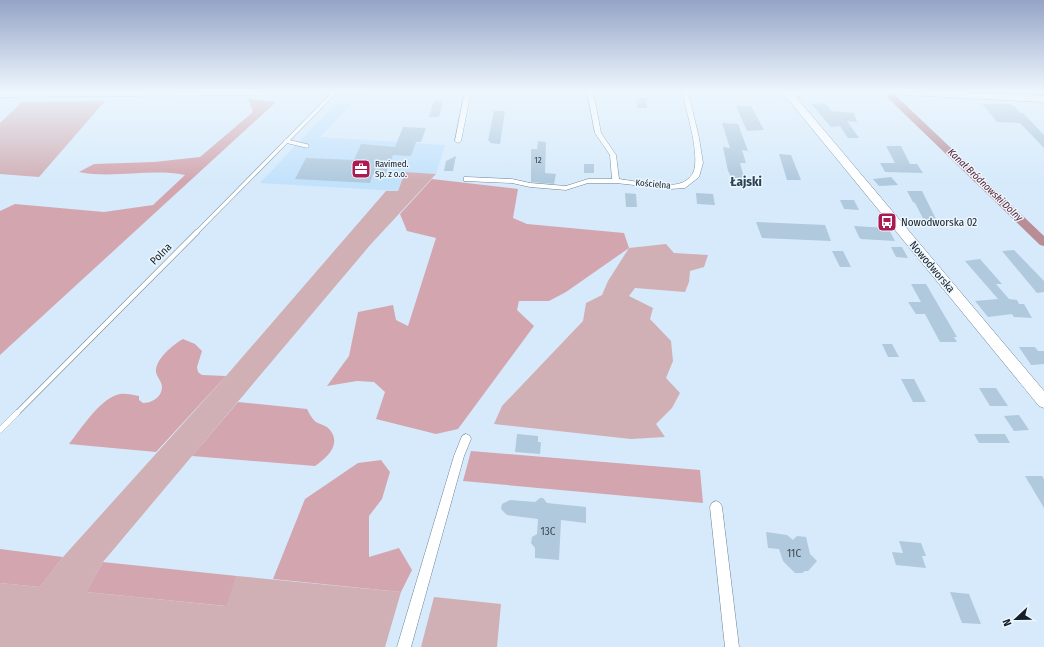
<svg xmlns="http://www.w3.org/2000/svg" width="1044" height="647" viewBox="0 0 1044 647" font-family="'Fira Sans Condensed',sans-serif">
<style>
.built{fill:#c2e2fc}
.green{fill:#d0afb5}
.forest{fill:#d3a6af}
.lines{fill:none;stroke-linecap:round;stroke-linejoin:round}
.canal{fill:#b88d95;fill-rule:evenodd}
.building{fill:#b0c9dd}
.lane-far2-casing{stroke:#6b8294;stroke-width:4.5}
.lane-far1-casing{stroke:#6b8294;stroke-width:5.5}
.lane-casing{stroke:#6b8294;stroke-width:6}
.street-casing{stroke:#6b8294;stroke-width:1}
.secondary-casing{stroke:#6b8294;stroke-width:1}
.lane-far2{stroke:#fff;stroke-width:3.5}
.lane-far1{stroke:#fff;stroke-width:4.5}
.lane{stroke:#fff;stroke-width:5.5}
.street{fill:#fff;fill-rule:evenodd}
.secondary{fill:#fff;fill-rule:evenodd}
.labels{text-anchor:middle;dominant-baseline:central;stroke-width:3;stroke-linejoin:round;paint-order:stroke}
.number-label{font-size:9px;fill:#3c4a54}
.far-poi-label{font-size:9px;fill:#161f27;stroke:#ecf6fe;text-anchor:start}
.far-street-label{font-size:9px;fill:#161f27;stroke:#ecf6fe}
.far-water-label{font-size:10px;font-style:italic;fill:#592130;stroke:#ecf6fe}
.poi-label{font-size:11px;fill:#161f27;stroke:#ecf6fe;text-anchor:start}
.street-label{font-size:11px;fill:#161f27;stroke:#ecf6fe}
.near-number-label{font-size:11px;fill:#3c4a54}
.quarter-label{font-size:13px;font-weight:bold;fill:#2c4252;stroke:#ecf6fe}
</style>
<rect width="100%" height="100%" fill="#d6eafb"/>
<polygon class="built" points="337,102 352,104 320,137 445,145 436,174 405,172 398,191 260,183"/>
<g class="green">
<polygon points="105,101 39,177 0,174 0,123 22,102"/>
<polygon points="405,172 436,174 371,244 192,456 103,562 86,592 225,606 237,576 401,592 385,647 0,647 0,583 40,587 63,557 226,376 386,191 398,191"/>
<polygon points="666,244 674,253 708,255 704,267 690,271 689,282 685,292 635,288 629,296 653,308 650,319 671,341 673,361 666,378 680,393 672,408 656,424 665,437 631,439 494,424 502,406 583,321 586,303 602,295 608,281 629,248"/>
<polygon points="434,597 501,604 497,647 421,647"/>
</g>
<g class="forest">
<path d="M248 99 276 102 0 355V211L15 204 104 212 153 205 185 175C150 168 114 179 79 172L94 164 154 162 200 157 253 112Z"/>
<polygon points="432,179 518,189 513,218 527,224 624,233 629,248 566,292 549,301 519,301 517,310 534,326 458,429 436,434 376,419 385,392 374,382 357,381 327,386 349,356 358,312 393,305 396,320 408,326 436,238 407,231 400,214"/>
<path d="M183 339 195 344 202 351 197 367 198 372 202 375 226 376 156 452 69 444C81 429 101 397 120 394 126 393 133 395 139 396V400L143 403C152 403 162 397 162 387 162 382 157 377 156 372 155 359 174 344 183 339Z"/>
<path d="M238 402 307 409C309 413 312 419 316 422 321 425 326 425 330 430 342 445 326 458 315 466L192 456Z"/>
<polygon points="471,451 700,470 703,503 463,481"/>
<polygon points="381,460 390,472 382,499 369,516 369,557 399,548 412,570 401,592 273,579 305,499 358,463"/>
<polygon points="0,549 63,557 40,587 0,583"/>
<polygon points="103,562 237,576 226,606 86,592"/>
</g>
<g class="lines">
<polygon class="canal" points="888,94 894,94 1044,236 1044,246 1040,245 888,98 887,96"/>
</g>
<g class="building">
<polygon points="636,98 646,98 647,108 637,108"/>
<polygon points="434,100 443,101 439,117 429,117"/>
<polygon points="825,103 831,111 854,113 857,122 847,121 859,138 848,138 840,126 831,127 811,104"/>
<polygon points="982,104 1010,104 1015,107 1020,113 1023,113 1044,135 1044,148 1020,123 997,122"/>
<polygon points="736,106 751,106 764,130 747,131"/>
<polygon points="494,111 505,111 500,144 490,143 490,141 488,141"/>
<polygon points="722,123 738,124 748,151 742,150 746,163 740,163 744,178 732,178 728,171 723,147 730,148"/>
<polygon points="403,127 426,128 421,142 416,142 411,156 393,155 385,175 373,174 370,183 295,179 306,158 354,160 361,144 395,147"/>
<polygon points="538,141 546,142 545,173 556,174 554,184 531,182 531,149 537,149"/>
<polygon points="886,146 901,146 910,164 917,164 923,173 885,172 880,163 895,163"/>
<polygon points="779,154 791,155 801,180 787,180"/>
<polygon points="456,156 453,171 444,171 446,161"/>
<rect x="584" y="164" width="10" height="9"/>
<polygon points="891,177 898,185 879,186 873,179"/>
<polygon points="907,191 922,191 940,227 927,226 915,203 913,202"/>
<polygon points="625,193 636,194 637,207 626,207"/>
<polygon points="696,193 713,194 715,205 697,204"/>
<polygon points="840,200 854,200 859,210 844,209"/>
<polygon points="756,222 825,225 831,241 762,238"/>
<polygon points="854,226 888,228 895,241 861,239 859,237"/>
<polygon points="891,247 902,247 908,258 896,257"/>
<polygon points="1014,250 1044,281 1044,292 1037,293 1002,251"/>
<polygon points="832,251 843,251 851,267 840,267"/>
<polygon points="980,259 1002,284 996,284 1009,299 1017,300 1019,304 1024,304 1032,318 1014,317 1012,314 988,317 975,301 998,299 965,261"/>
<polygon points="911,284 926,284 957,337 954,337 957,342 940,342 925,314 916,314 908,302 921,302"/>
<polygon points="882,344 892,344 899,357 888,357"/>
<polygon points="1019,347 1035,347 1038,351 1044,351 1044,364 1031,365"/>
<polygon points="901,379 914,379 926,402 913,402"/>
<polygon points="979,388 996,388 1008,406 990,406"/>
<polygon points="1019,415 1029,430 1014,431 1004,416"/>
<polygon points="517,434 538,436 538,442 541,442 540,454 515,452"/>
<polygon points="974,434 1005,434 1010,443 979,443"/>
<polygon points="1025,476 1042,476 1044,479 1044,508"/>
<polygon points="540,498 543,498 547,503 586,507 586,523 561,520 559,560 535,558 535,548 531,543 532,537 537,534 538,519 507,515 501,509 502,504 510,500 535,502"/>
<polygon points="766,532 787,535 793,540 797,536 806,537 810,554 817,561 808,571 805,571 802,573 795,573 783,561 779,549 768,548"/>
<polygon points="899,541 921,543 926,556 922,556 926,568 896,565 892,552 903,553"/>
<polygon points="950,592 969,594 981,624 962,623"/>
</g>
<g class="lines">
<defs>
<g id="lane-far2">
<polyline points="286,141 307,146"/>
<polyline points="196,233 336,91"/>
</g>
<polyline id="lane-far1" points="16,414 197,232"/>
<polyline id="lane" points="0,430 17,413"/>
<g id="street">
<polygon points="465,91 471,91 461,141 458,143 455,141"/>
<path d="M587 91H593L601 133 616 155 619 179C633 181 670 188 681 183 685 182 691 177 693 173 701 157 686 110 682 91H688L699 138 703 163 699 177 685 188 670 189 616 183H588L566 190 530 187 512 183 464 181V177H467L512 179 530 183 566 186 588 179H612L610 155 595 133Z"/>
<polygon points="466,434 470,436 471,439 464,456 411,647 397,647 454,456 462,436"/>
<polygon points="716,501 720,503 722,507 739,647 725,647 710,507 712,503"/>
</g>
<g id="secondary">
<polygon points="0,91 371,91 367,94 0,97"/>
<polygon points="774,91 804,91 801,96 796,97 1044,391 1044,408 1039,406 787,98 783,97"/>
<polygon points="882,91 943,91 1044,96 1044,102 886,94"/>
</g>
</defs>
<use href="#lane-far2" class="lane-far2-casing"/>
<use href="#lane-far1" class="lane-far1-casing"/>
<use href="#lane" class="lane-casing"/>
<use href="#street" class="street-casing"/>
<use href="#secondary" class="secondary-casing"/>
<use href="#lane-far2" class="lane-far2"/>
<use href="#lane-far1" class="lane-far1"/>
<use href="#lane" class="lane"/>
<use href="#street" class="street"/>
<use href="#secondary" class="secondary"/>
</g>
<linearGradient id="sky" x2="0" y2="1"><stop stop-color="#95a4c7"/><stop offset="0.5" stop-color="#edf6fd"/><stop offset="1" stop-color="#edf6fd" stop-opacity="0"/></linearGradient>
<rect width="1044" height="182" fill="url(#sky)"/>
<defs>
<symbol id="office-square" viewBox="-11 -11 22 22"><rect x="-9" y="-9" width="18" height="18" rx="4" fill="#ab1a51" stroke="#ecf6fe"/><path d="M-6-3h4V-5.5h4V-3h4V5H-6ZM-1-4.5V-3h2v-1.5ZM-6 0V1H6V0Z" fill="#fff"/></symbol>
<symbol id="bus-square" viewBox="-11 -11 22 22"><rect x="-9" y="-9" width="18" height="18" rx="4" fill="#ab1a51" stroke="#ecf6fe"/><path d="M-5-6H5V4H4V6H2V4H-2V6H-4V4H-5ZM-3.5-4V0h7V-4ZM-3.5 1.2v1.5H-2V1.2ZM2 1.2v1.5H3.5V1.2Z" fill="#fff"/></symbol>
</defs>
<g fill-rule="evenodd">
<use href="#office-square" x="350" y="158" width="22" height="22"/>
<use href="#bus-square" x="876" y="211" width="22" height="22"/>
</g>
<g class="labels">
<g class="number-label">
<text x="538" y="160">12</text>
</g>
<g class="far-poi-label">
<text x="375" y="164">Ravimed.<tspan x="375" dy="10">Sp. z o.o.</tspan></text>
</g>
<g class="far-street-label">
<text transform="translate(653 184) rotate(5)">Kościelna</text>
</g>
<g class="far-water-label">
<text transform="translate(985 185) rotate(44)">Kanał Bródnowski Dolny</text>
</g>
<g class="poi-label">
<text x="901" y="222">Nowodworska 02</text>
</g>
<g class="street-label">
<text transform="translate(161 254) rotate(-45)">Polna</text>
<text transform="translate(932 267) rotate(50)">Nowodworska</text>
</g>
<g class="near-number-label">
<text x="548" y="531">13C</text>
<text x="794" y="553">11C</text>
</g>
<g class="quarter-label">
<text x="746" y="181">Łajski</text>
</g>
</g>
<g transform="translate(1016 619) rotate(248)" stroke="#ecf6fe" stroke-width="3" paint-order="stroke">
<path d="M0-3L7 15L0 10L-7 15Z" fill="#161f27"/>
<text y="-6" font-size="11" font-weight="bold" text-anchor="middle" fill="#161f27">N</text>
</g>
</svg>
